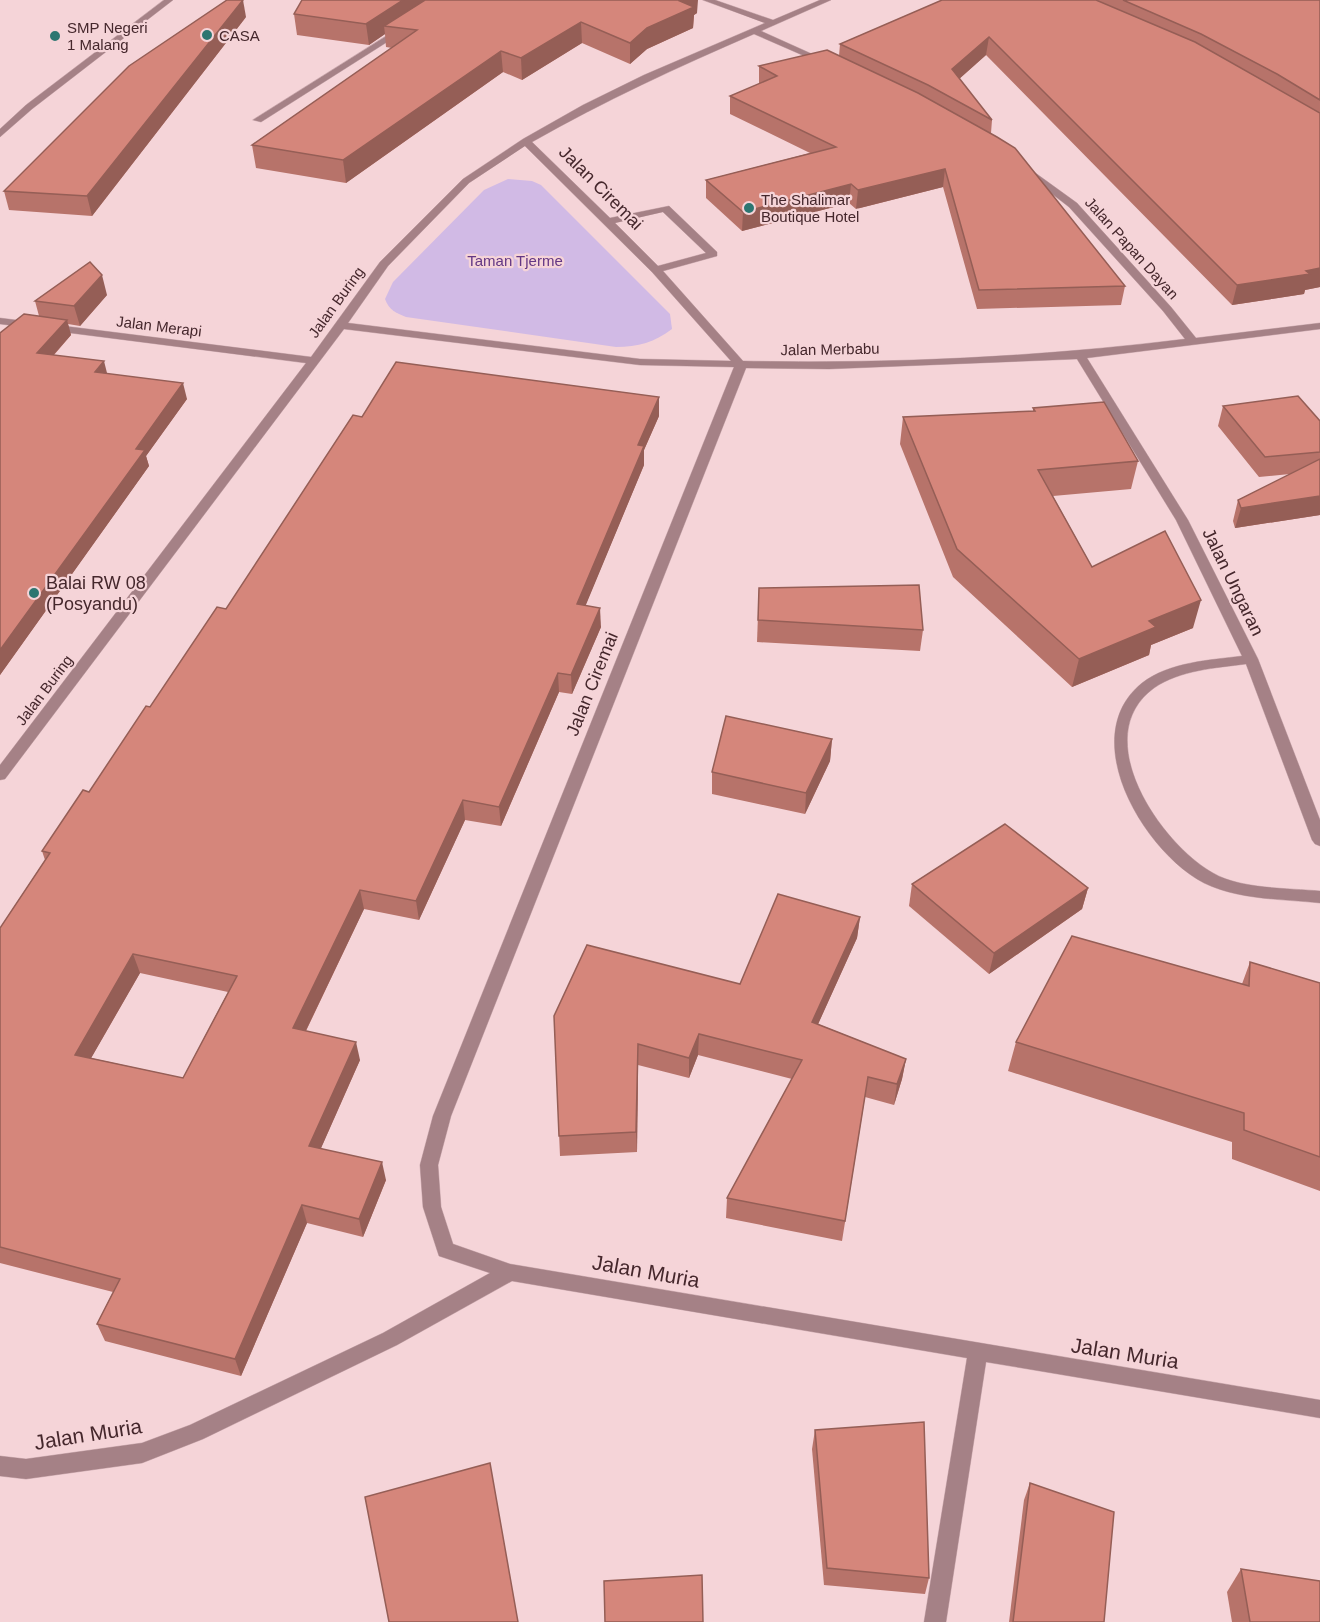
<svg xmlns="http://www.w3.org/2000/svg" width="1320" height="1622" viewBox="0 0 1320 1622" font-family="Arial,sans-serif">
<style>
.green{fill:#d1bae5}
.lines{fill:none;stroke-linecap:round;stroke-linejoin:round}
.minor-casing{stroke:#d2b1b6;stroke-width:1}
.minor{fill:#a58186;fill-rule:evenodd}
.wall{fill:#b7736a;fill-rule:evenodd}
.shaded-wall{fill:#955e56}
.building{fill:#d5867b;stroke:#955e56;stroke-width:1.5;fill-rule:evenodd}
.poi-dot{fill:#2d7671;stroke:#f5d4d8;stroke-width:2}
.labels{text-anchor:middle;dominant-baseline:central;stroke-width:4.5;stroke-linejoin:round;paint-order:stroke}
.far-poi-label{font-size:15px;fill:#45272c;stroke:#f5d4d8;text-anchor:start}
.far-street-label{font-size:15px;fill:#45272c;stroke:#f5d4d8}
.far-park-label{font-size:15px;fill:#643784;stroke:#f5d4d8}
.street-label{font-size:18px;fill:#45272c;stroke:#f5d4d8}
.poi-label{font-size:18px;fill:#45272c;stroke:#f5d4d8;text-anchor:start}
.near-street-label{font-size:21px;fill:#45272c;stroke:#f5d4d8}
</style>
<rect width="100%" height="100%" fill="#f5d4d8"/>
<path class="green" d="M508 179 532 181 541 185 670 314 672 329C655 342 638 347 616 347L406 317C396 313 389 310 385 299L393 282 484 190Z"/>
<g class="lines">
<defs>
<g id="minor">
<polygon points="164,0 173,0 32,109 0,137 0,129 26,105"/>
<path d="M703 0H715L773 20 820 0H831L761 31 832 63 825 65 754 34C678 67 604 101 532 142L610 218 669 206 717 252V256L663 271 743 361C891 364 1039 357 1185 339L1163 311 1069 207 1020 169 1018 167 1023 164 1077 203 1171 307 1196 338 1320 323V329L1087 358 1188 520 1258 659 1320 820V846L1315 844 1312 840 1246 664C1216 668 1180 670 1154 688 1087 737 1161 844 1213 873 1240 889 1288 888 1320 891V903C1282 899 1239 900 1204 883 1144 852 1075 737 1142 683 1169 662 1210 660 1242 656L1176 520 1077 359 829 369 746 368 451 1116 438 1165 441 1207 453 1244 510 1264 1320 1400V1418L986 1362 946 1622H924L967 1358 512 1281 397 1345 203 1439 142 1463 26 1479 0 1476V1456L26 1459 142 1443 190 1425 383 1333 490 1273 439 1256 437 1250 423 1207 420 1165 433 1116 734 367 640 365 344 329 5 779 0 780V765L306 363 0 324V318L311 357 380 262 463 179 523 139 583 105 644 75 765 23ZM525 146 652 272 731 361 640 359 348 323 388 266 469 183ZM663 212 706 253 658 266 615 223Z"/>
<polygon points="399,28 406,30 261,122 253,120"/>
</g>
</defs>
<use href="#minor" class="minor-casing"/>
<use href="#minor" class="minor"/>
</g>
<g class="wall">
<polygon points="942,0 1320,0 1320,287 1305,290 1304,294 1232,305 986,55 959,79 992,120 991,133 1125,286 1121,305 977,309 943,187 856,209 849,203 742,231 706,198 706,180 810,153 730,114 730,96 759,84 759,66 839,56 840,44"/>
<polygon points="697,13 694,15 693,28 647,49 630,64 582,43 522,80 503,72 346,183 256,168 252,145 392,48 386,47 385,34 369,45 297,35 294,14"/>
<polygon points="246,17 92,216 9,210 4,191"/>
<polygon points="107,295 80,326 68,324 71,335 54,355 107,374 187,399 146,456 149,466 0,675 0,333 39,316 35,301"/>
<polygon points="1223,406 1320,421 1320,515 1235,528 1233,521 1238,500 1290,474 1259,477 1218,426"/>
<polygon points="1033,408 1138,461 1131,489 1053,496 1092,567 1193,628 1151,645 1149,655 1072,687 953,577 900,444 903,417 1033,411"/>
<path d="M659 416 644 450V465L585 606 601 627 572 694 559 692 501 826 465 820 419 920 364 909 306 1031 360 1060 321 1148 386 1180 363 1237 307 1223 241 1376 105 1341 97 1324 113 1292 0 1263V928L45 860 42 851 89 792 150 707 226 609 362 417ZM140 973 228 992 183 1078 91 1058Z"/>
<polygon points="759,588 923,630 920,651 757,642"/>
<polygon points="832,739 830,761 805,814 712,794 712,772"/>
<polygon points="912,884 1088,888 1082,909 989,974 909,906"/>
<polygon points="860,917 857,938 818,1024 906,1059 902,1079 894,1105 865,1097 842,1241 726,1218 727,1198 792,1079 698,1055 689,1078 638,1065 637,1152 560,1156 554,1016 740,984"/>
<polygon points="1250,962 1320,983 1320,1191 1232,1159 1232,1142 1008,1071 1016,1042 1242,984"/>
<polygon points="815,1430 929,1578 925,1594 824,1585 812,1449"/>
<polygon points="1030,1483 1104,1622 1009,1622 1024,1500"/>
<polygon points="1241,1569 1320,1622 1232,1622 1227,1592"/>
</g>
<g class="shaded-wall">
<polygon points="243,0 246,17 92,216 87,196"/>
<polygon points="403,0 437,0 384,26 385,34 369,45 366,24"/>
<polygon points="683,0 698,0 697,13 694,15 693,28 647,49 630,64 630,43 647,28"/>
<polygon points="581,22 582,43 522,80 521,58"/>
<polygon points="989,37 986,55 949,88 952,69"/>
<polygon points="501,51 503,72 346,183 343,160"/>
<polygon points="945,169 943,187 856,209 858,190"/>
<polygon points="851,184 849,203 742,231 743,212"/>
<polygon points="1320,268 1320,287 1305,290 1304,294 1232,305 1237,285"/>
<polygon points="102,275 107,295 80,326 74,306"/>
<polygon points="67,320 71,335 41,369 37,353"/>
<polygon points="104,361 108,377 95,372"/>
<polygon points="183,383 187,399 146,456 149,466 0,675 0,650 136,449"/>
<polygon points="659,397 659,416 644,450 644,465 578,624 577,604 638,445"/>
<polygon points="1320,496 1320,515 1235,528 1241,508"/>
<polygon points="1201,600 1193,628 1151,645 1149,655 1072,687 1079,659 1149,621"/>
<polygon points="600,608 601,627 572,694 571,675"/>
<polygon points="558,673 559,692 501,826 499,807"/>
<polygon points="832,739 830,761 805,814 806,793"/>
<polygon points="463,800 465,820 419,920 416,901"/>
<polygon points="1088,888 1082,909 989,974 994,953"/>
<polygon points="360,890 364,909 298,1047 293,1028"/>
<polygon points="860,917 857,938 810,1042 812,1022"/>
<polygon points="133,954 140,973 82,1074 75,1055"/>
<polygon points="699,1034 698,1055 689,1078 689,1058"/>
<polygon points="356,1042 360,1060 314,1164 309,1146"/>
<polygon points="638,1044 638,1065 637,1152 636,1132"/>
<polygon points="906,1059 902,1079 894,1105 897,1084"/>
<polygon points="382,1162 386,1180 363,1237 359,1219"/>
<polygon points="302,1205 307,1223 241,1376 235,1359"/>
</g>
<g class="building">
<polygon points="227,0 243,0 87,196 4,191 129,66"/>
<polygon points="302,0 403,0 366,24 294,14"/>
<polygon points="425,0 683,0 680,1 694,7 647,28 630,43 581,22 521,58 501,51 343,160 252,145 417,30 384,26"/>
<polygon points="942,0 1096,0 1195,42 1320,113 1320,268 1306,271 1310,274 1237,285 989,37 952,69 992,120 928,85 840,44"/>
<polygon points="1123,0 1320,0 1320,100 1277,74 1201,34"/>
<polygon points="827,50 918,93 997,137 1015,148 1125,286 979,290 945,169 858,190 851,184 743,212 706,180 836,147 730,96 777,76 759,66"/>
<polygon points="90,262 102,275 74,306 35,301"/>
<polygon points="24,314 67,320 37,353 104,361 95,372 183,383 136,449 145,450 0,650 0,333"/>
<path d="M396 362 659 397 638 445 644 446 577 604 600 608 571 675 558 673 499 807 463 800 416 901 360 890 293 1028 356 1042 309 1146 382 1162 359 1219 302 1205 235 1359 97 1324 120 1279 0 1247V928L50 853 42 851 83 790 89 792 146 706 150 707 217 607 226 609 353 415 362 417ZM133 954 237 976 183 1078 75 1055Z"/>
<polygon points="1298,396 1320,421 1320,452 1265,457 1223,406"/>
<polygon points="1104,402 1138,461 1038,470 1092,567 1165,531 1201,600 1149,621 1156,627 1079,659 957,549 903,417 1035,411 1033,408"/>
<polygon points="1320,459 1320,496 1241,508 1238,500"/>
<polygon points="919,585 923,630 758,620 759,588"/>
<polygon points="726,716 832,739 806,793 712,772"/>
<polygon points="1005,824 1088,888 994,953 912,884"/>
<polygon points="778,894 860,917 812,1022 906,1059 897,1084 868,1077 845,1221 727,1198 802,1060 699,1034 689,1058 638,1044 636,1132 559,1136 554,1016 587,945 740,984"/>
<polygon points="1072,936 1249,986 1250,962 1320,983 1320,1157 1244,1130 1244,1113 1016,1042"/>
<polygon points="924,1422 929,1578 827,1568 815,1430"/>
<polygon points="490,1463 518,1622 389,1622 365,1497"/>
<polygon points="1030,1483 1114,1512 1104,1622 1013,1622"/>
<polygon points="1241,1569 1320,1581 1320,1622 1250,1622"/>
<polygon points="702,1575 703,1622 605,1622 604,1581"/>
</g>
<g class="poi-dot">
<circle cx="207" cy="35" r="6"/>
<circle cx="55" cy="36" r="6"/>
<circle cx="749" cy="208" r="6"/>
<circle cx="34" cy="593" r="6"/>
</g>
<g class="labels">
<g class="far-poi-label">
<text x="67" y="27">SMP Negeri<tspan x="67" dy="17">1 Malang</tspan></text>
<text x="219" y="35">CASA</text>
<text x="761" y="199">The Shalimar<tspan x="761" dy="17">Boutique Hotel</tspan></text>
</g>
<g class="far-street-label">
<text transform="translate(1132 248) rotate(48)">Jalan Papan Dayan</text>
<text transform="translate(336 302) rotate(-54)">Jalan Buring</text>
<text transform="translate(159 326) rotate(7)">Jalan Merapi</text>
<text transform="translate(830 349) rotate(-1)">Jalan Merbabu</text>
<text transform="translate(44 690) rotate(-53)">Jalan Buring</text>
</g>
<g class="far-park-label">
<text x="515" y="260">Taman Tjerme</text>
</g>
<g class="street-label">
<text transform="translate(601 188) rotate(45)">Jalan Ciremai</text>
<text transform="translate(1233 582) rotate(64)">Jalan Ungaran</text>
<text transform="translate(592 684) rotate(-68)">Jalan Ciremai</text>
</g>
<g class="poi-label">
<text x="46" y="583">Balai RW 08<tspan x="46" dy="21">(Posyandu)</tspan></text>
</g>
<g class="near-street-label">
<text transform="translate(646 1271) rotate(10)">Jalan Muria</text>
<text transform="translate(1125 1353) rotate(9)">Jalan Muria</text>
<text transform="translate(88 1434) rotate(-9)">Jalan Muria</text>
</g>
</g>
</svg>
